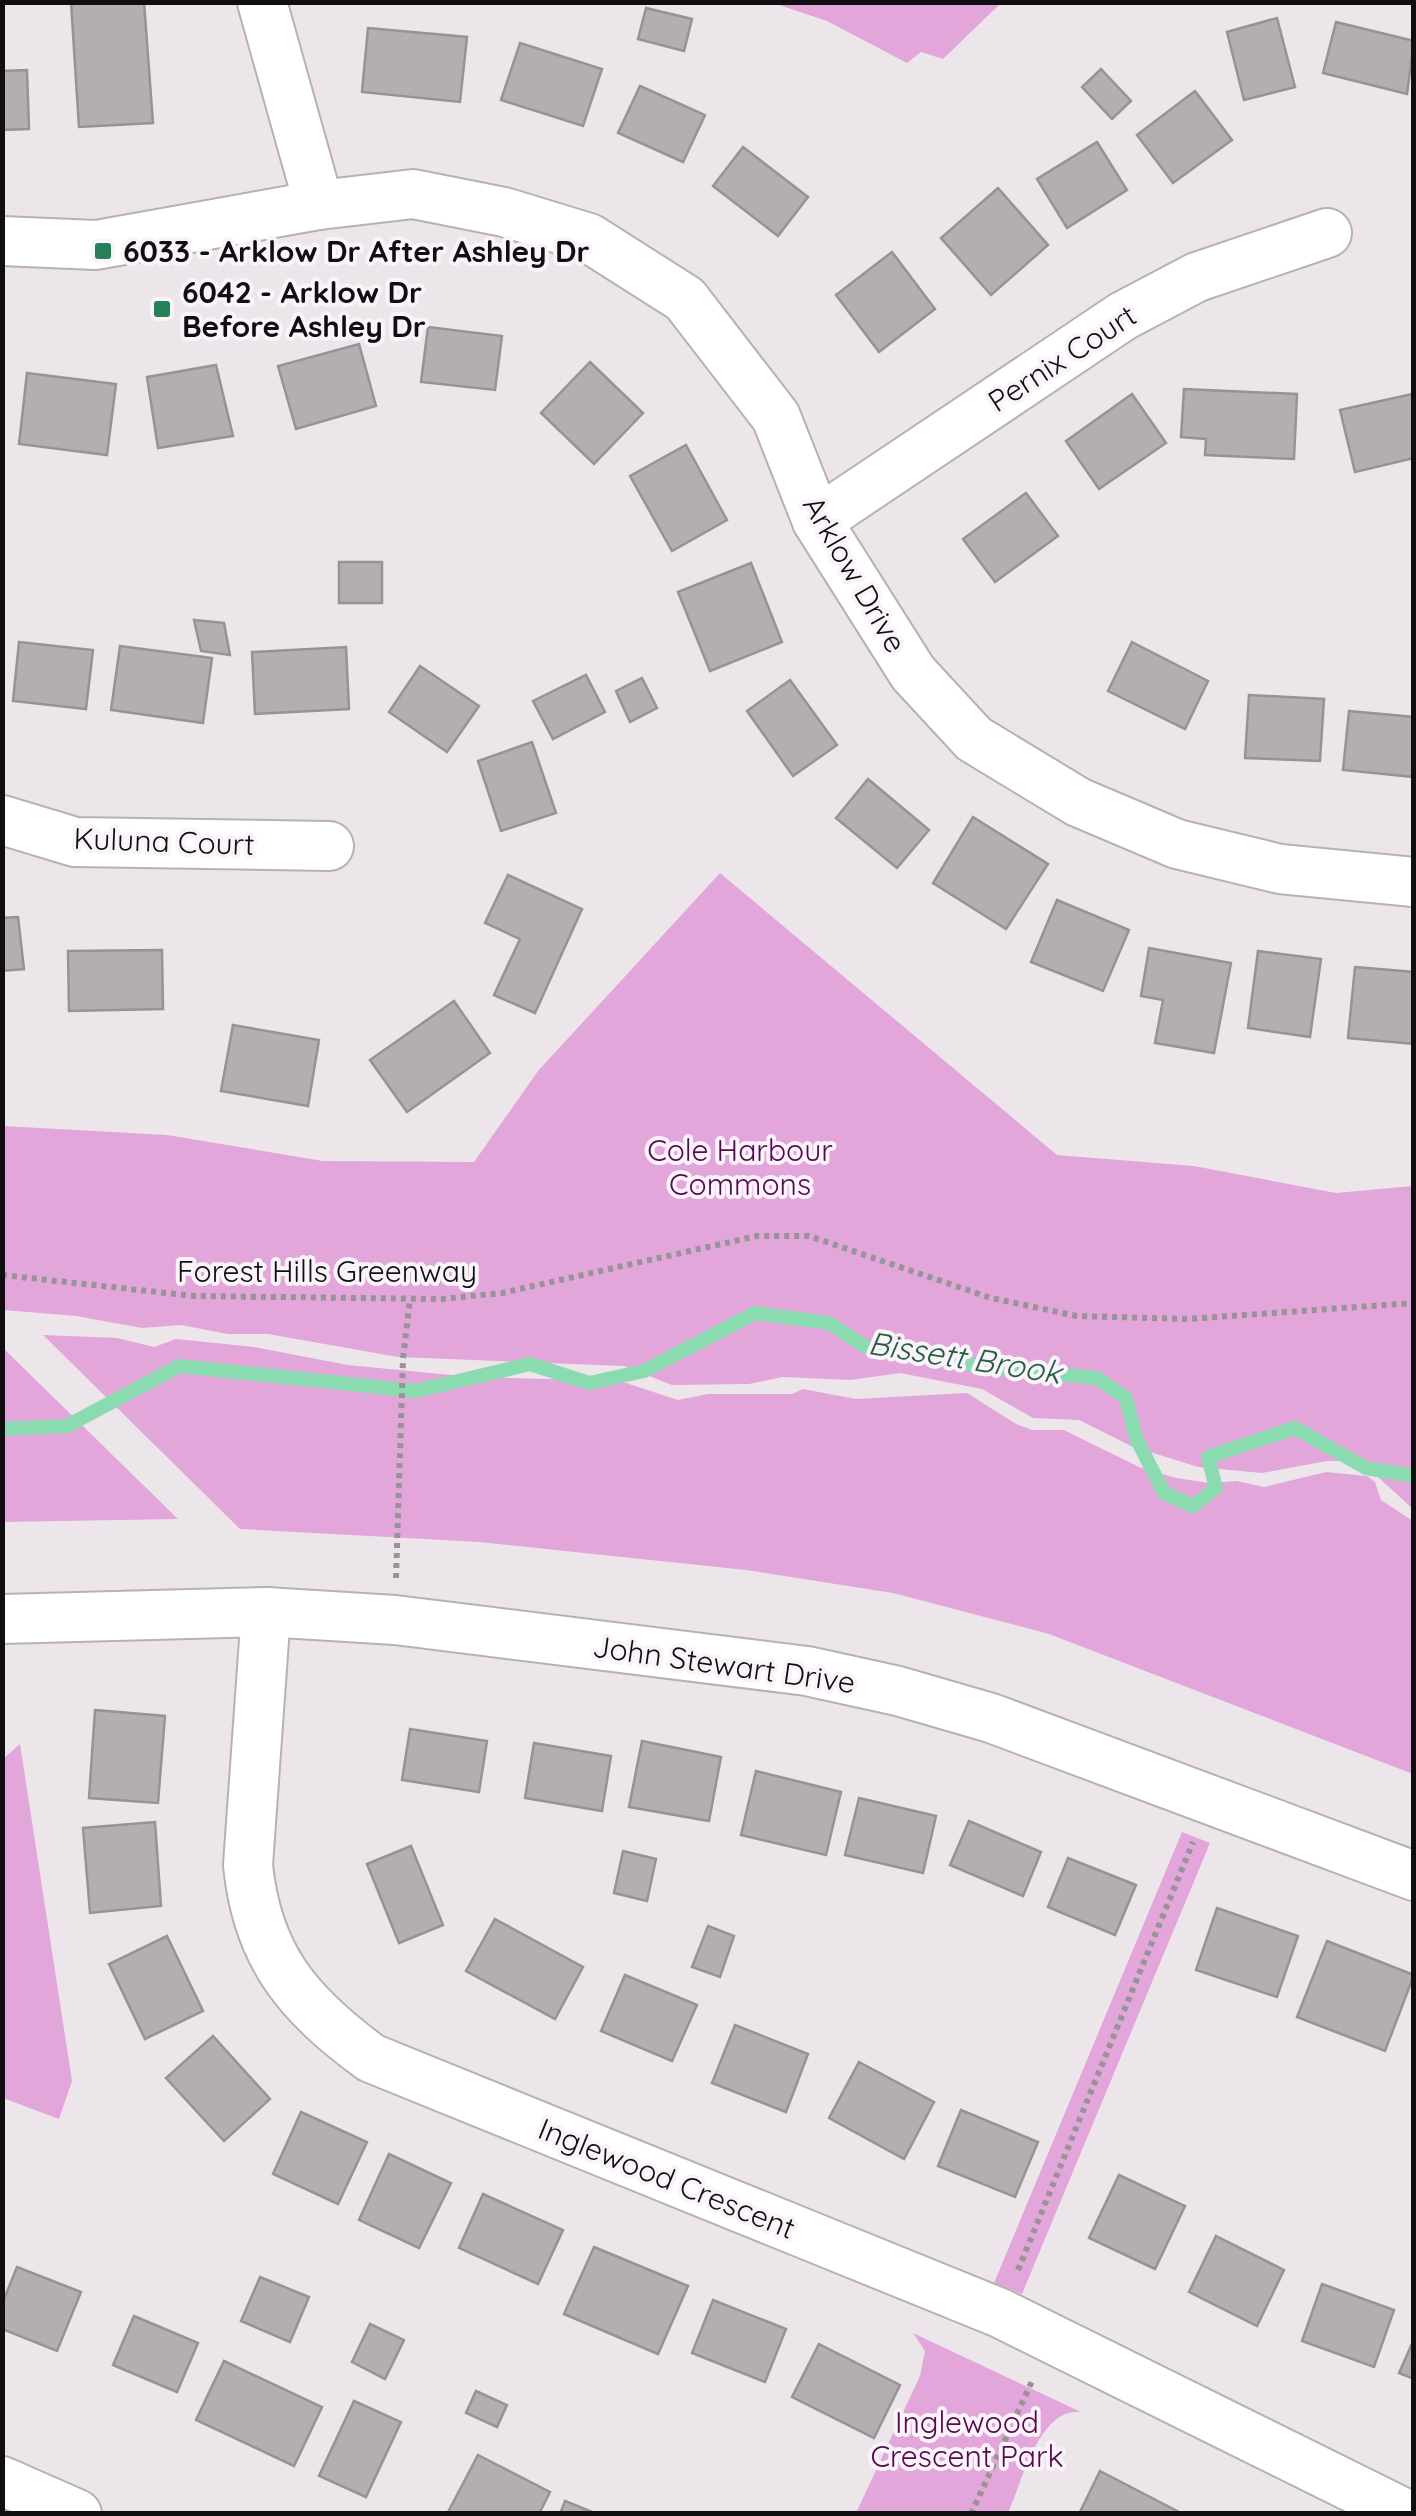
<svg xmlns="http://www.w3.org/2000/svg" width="1416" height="2516" viewBox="0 0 1416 2516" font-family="Quicksand,sans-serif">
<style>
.green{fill:#e3a6da}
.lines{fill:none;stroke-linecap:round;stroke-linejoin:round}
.stream{stroke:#8adbaf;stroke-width:14}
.building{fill:#b4aeb2;stroke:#989297;stroke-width:2.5}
.minor-casing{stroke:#b7b1b6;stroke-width:52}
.path{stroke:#979397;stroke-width:6;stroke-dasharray:5 5;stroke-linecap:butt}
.minor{stroke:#fff;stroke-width:48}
.poi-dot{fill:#258157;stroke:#faf3f9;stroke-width:4}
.labels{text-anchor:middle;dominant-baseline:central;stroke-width:8;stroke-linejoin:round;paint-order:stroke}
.poi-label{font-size:30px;font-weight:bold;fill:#100e10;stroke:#faf3f9;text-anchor:start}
.street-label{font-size:30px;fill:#100e10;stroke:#faf3f9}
.park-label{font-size:30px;fill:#54084e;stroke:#faf3f9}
.water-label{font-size:32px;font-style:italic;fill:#235f42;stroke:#faf3f9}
</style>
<rect width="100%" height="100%" fill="#ece6eb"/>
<g class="green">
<polygon points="773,3 1001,3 943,59 921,52 907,63 827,21"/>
<polygon points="720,873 1057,1155 1194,1166 1336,1193 1413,1186 1413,1509 1368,1468 1352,1461 1327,1461 1262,1473 1198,1467 1131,1446 1079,1420 1033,1418 982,1389 900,1373 851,1380 783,1377 749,1384 672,1385 624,1366 398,1357 268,1334 228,1334 181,1325 142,1328 76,1316 3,1310 3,1126 167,1135 323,1161 474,1162 538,1071"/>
<polygon points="43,1335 117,1338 154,1347 176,1339 254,1347 348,1365 472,1377 620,1381 678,1400 708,1394 792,1394 803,1389 856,1399 967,1393 1016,1424 1032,1430 1064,1430 1139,1467 1176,1478 1210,1483 1237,1481 1264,1487 1326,1472 1367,1476 1375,1482 1381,1500 1413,1521 1413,1774 1049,1634 893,1593 746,1570 480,1542 240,1529"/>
<polygon points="2,1348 3,1348 178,1519 3,1522"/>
<polygon points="20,1744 72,2081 59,2119 3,2098 3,1759"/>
<polygon points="1182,1832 1210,1843 1022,2294 994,2283"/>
<path d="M913 2333 1081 2412C1039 2407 1022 2482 1008 2513H856L920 2376 925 2351Z"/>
</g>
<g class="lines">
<polyline class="stream" points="2,1429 67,1426 179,1366 416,1391 530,1364 589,1383 644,1371 755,1313 829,1323 866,1347 979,1366 1097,1378 1126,1398 1136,1438 1164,1493 1193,1506 1216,1488 1208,1457 1295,1428 1366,1468 1414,1476"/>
</g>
<g class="building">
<polygon points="71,2 144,2 153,123 79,127"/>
<polygon points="646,8 692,19 684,51 638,39"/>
<polygon points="1277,18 1295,87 1244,100 1227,32"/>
<polygon points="1336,22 1414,41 1407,94 1323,73"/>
<polygon points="368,28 467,37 460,102 362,92"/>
<polygon points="520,43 602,69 583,126 501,100"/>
<polygon points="1101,69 1131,101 1112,119 1082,87"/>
<polygon points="27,70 29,129 2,130 2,71"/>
<polygon points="640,86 705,115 683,162 618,133"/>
<polygon points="1195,91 1232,140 1173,183 1137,135"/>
<polygon points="1097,142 1127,190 1067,228 1037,179"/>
<polygon points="743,147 808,197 778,236 713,186"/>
<polygon points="998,188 1048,245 991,295 941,238"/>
<polygon points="892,252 935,309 879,352 836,295"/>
<polygon points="428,327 502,336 495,390 421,382"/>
<polygon points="359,344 376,406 296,429 278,366"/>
<polygon points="590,362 643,413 594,464 541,413"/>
<polygon points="216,365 233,436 158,448 147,377"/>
<polygon points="27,373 116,384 107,455 19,444"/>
<polygon points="1184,389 1297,394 1294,459 1205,455 1206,439 1181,437"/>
<polygon points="1132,394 1166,443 1099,489 1066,441"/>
<polygon points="1412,394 1414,458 1355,472 1340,410"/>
<polygon points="686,445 727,520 672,551 630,476"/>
<polygon points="1026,493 1058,536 995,582 963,539"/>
<rect x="339" y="562" width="43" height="41"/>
<polygon points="751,563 782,642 710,671 678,592"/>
<polygon points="194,620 224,623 230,655 201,651"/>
<polygon points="19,642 93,650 86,709 13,701"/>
<polygon points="1132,642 1208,681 1185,729 1108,691"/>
<polygon points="120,646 212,658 203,723 111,710"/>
<polygon points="346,647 349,709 255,714 252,652"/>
<polygon points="420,666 479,706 447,752 389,712"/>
<polygon points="586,675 605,712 553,739 533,701"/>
<polygon points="642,678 657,708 630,722 616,691"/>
<polygon points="790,680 837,745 793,776 747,711"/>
<polygon points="1249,695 1324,699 1320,761 1245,758"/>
<polygon points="1349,711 1414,717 1414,777 1343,770"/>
<polygon points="532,742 556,813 501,831 478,761"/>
<polygon points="868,779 929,830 897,868 836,818"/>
<polygon points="973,817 1048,864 1006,929 933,883"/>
<polygon points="508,875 582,909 535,1013 494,995 520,939 485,923"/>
<polygon points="1057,900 1129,930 1103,991 1031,962"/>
<polygon points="18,917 24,969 2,971 2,918"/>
<polygon points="1149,948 1231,963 1214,1053 1155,1043 1163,1000 1141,996"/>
<polygon points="162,950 163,1009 69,1011 68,951"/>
<polygon points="1258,951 1321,959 1310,1037 1248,1028"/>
<polygon points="1355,967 1414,972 1414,1044 1348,1038"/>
<polygon points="454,1001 490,1053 407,1112 370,1060"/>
<polygon points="233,1025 319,1040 308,1106 221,1091"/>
<polygon points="95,1710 165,1716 158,1803 89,1798"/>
<polygon points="410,1729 487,1741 479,1792 402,1780"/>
<polygon points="642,1741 721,1757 709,1821 629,1807"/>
<polygon points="534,1743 611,1756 602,1811 525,1798"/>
<polygon points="756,1771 841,1792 826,1855 741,1835"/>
<polygon points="859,1798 936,1816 923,1873 845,1855"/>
<polygon points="969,1821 1041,1852 1023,1896 950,1865"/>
<polygon points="155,1822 161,1906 90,1913 83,1828"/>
<polygon points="411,1846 443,1925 399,1943 367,1864"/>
<polygon points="623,1851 656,1859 647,1901 614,1893"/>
<polygon points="1068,1858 1136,1885 1115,1935 1048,1907"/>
<polygon points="1217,1908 1298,1936 1277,1997 1196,1970"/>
<polygon points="495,1919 583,1967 555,2019 466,1971"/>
<polygon points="708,1926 734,1936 720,1977 692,1967"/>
<polygon points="167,1936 203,2011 145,2039 109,1964"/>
<polygon points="1327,1941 1414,1975 1385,2051 1297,2017"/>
<polygon points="625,1975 697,2005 672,2061 601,2031"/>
<polygon points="735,2025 808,2054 786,2112 712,2083"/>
<polygon points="213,2036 270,2099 224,2141 166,2078"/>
<polygon points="859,2062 934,2102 904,2159 829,2118"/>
<polygon points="961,2110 1038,2142 1015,2197 938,2166"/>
<polygon points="301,2112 367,2142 338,2204 273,2174"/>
<polygon points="389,2154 451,2183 419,2248 359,2220"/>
<polygon points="1119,2175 1185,2206 1155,2269 1089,2238"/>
<polygon points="483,2194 563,2230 538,2284 459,2248"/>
<polygon points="1216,2236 1284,2270 1257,2326 1189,2292"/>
<polygon points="594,2247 688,2286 658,2354 564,2314"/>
<polygon points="17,2267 81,2292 57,2351 2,2329 2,2304"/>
<polygon points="260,2277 309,2297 290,2342 241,2321"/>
<polygon points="1322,2284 1394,2310 1374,2367 1302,2341"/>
<polygon points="713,2300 786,2329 765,2382 692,2353"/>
<polygon points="134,2316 198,2343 177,2392 113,2365"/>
<polygon points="370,2324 404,2340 385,2379 352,2362"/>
<polygon points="1414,2339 1414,2379 1399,2373"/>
<polygon points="819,2344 900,2385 874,2438 792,2397"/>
<polygon points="224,2361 322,2407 294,2466 196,2420"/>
<polygon points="476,2391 507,2405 497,2427 466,2413"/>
<polygon points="354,2401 401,2422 366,2497 319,2476"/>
<polygon points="478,2455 550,2492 539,2514 447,2514"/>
<polygon points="1100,2471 1179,2512 1178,2514 1079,2514"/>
<polygon points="565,2501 597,2514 560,2514"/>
</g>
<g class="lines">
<defs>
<g id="minor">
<polyline points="262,2 319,205"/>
<polyline points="2,241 96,245 319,205 413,194 504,212 589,238 685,299 776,417 817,521 913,673 974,739 1078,802 1177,844 1280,869 1414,882"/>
<polyline points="817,521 1123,316 1197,277 1327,233"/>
<polyline points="2,820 75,842 329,846"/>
<path d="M266 1612 248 1865C257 1957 299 2005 371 2058L1000 2313 1406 2514"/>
<polyline points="2,1619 266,1612 395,1620 807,1671 898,1691 991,1718 1414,1876"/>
<polyline points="2,2481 77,2514"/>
</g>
</defs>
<use href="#minor" class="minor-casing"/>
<g class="path">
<polyline points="2,1275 194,1296 442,1299 502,1293 757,1236 809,1236 991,1298 1077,1316 1188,1319 1414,1303"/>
<polyline points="396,1578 403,1359 410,1299"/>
<polyline points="1018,2270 1193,1842"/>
<polyline points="971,2514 1033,2379"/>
</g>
<use href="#minor" class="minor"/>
</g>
<g class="poi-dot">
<rect x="93" y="241" width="20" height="20" rx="5"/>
<rect x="152" y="299" width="20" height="20" rx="5"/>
</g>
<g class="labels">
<g class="poi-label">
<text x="123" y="251">6033 - Arklow Dr After Ashley Dr</text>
<text x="182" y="292">6042 - Arklow Dr<tspan x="182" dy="34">Before Ashley Dr</tspan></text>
</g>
<g class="street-label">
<text transform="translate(1062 358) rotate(-33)">Pernix Court</text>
<text transform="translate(855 574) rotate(60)">Arklow Drive</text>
<text transform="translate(164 841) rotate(2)">Kuluna Court</text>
<text x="327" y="1271">Forest Hills Greenway</text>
<text transform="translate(724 1664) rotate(8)">John Stewart Drive</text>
<text transform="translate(667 2178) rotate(22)">Inglewood Crescent</text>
</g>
<g class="park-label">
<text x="740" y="1150">Cole Harbour<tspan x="740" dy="34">Commons</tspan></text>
<text x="967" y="2422">Inglewood<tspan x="967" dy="34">Crescent Park</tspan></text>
</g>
<g class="water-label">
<text transform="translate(965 1357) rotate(9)">Bissett Brook</text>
</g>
</g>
<rect width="1416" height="2516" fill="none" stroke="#100e10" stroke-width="10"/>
</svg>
